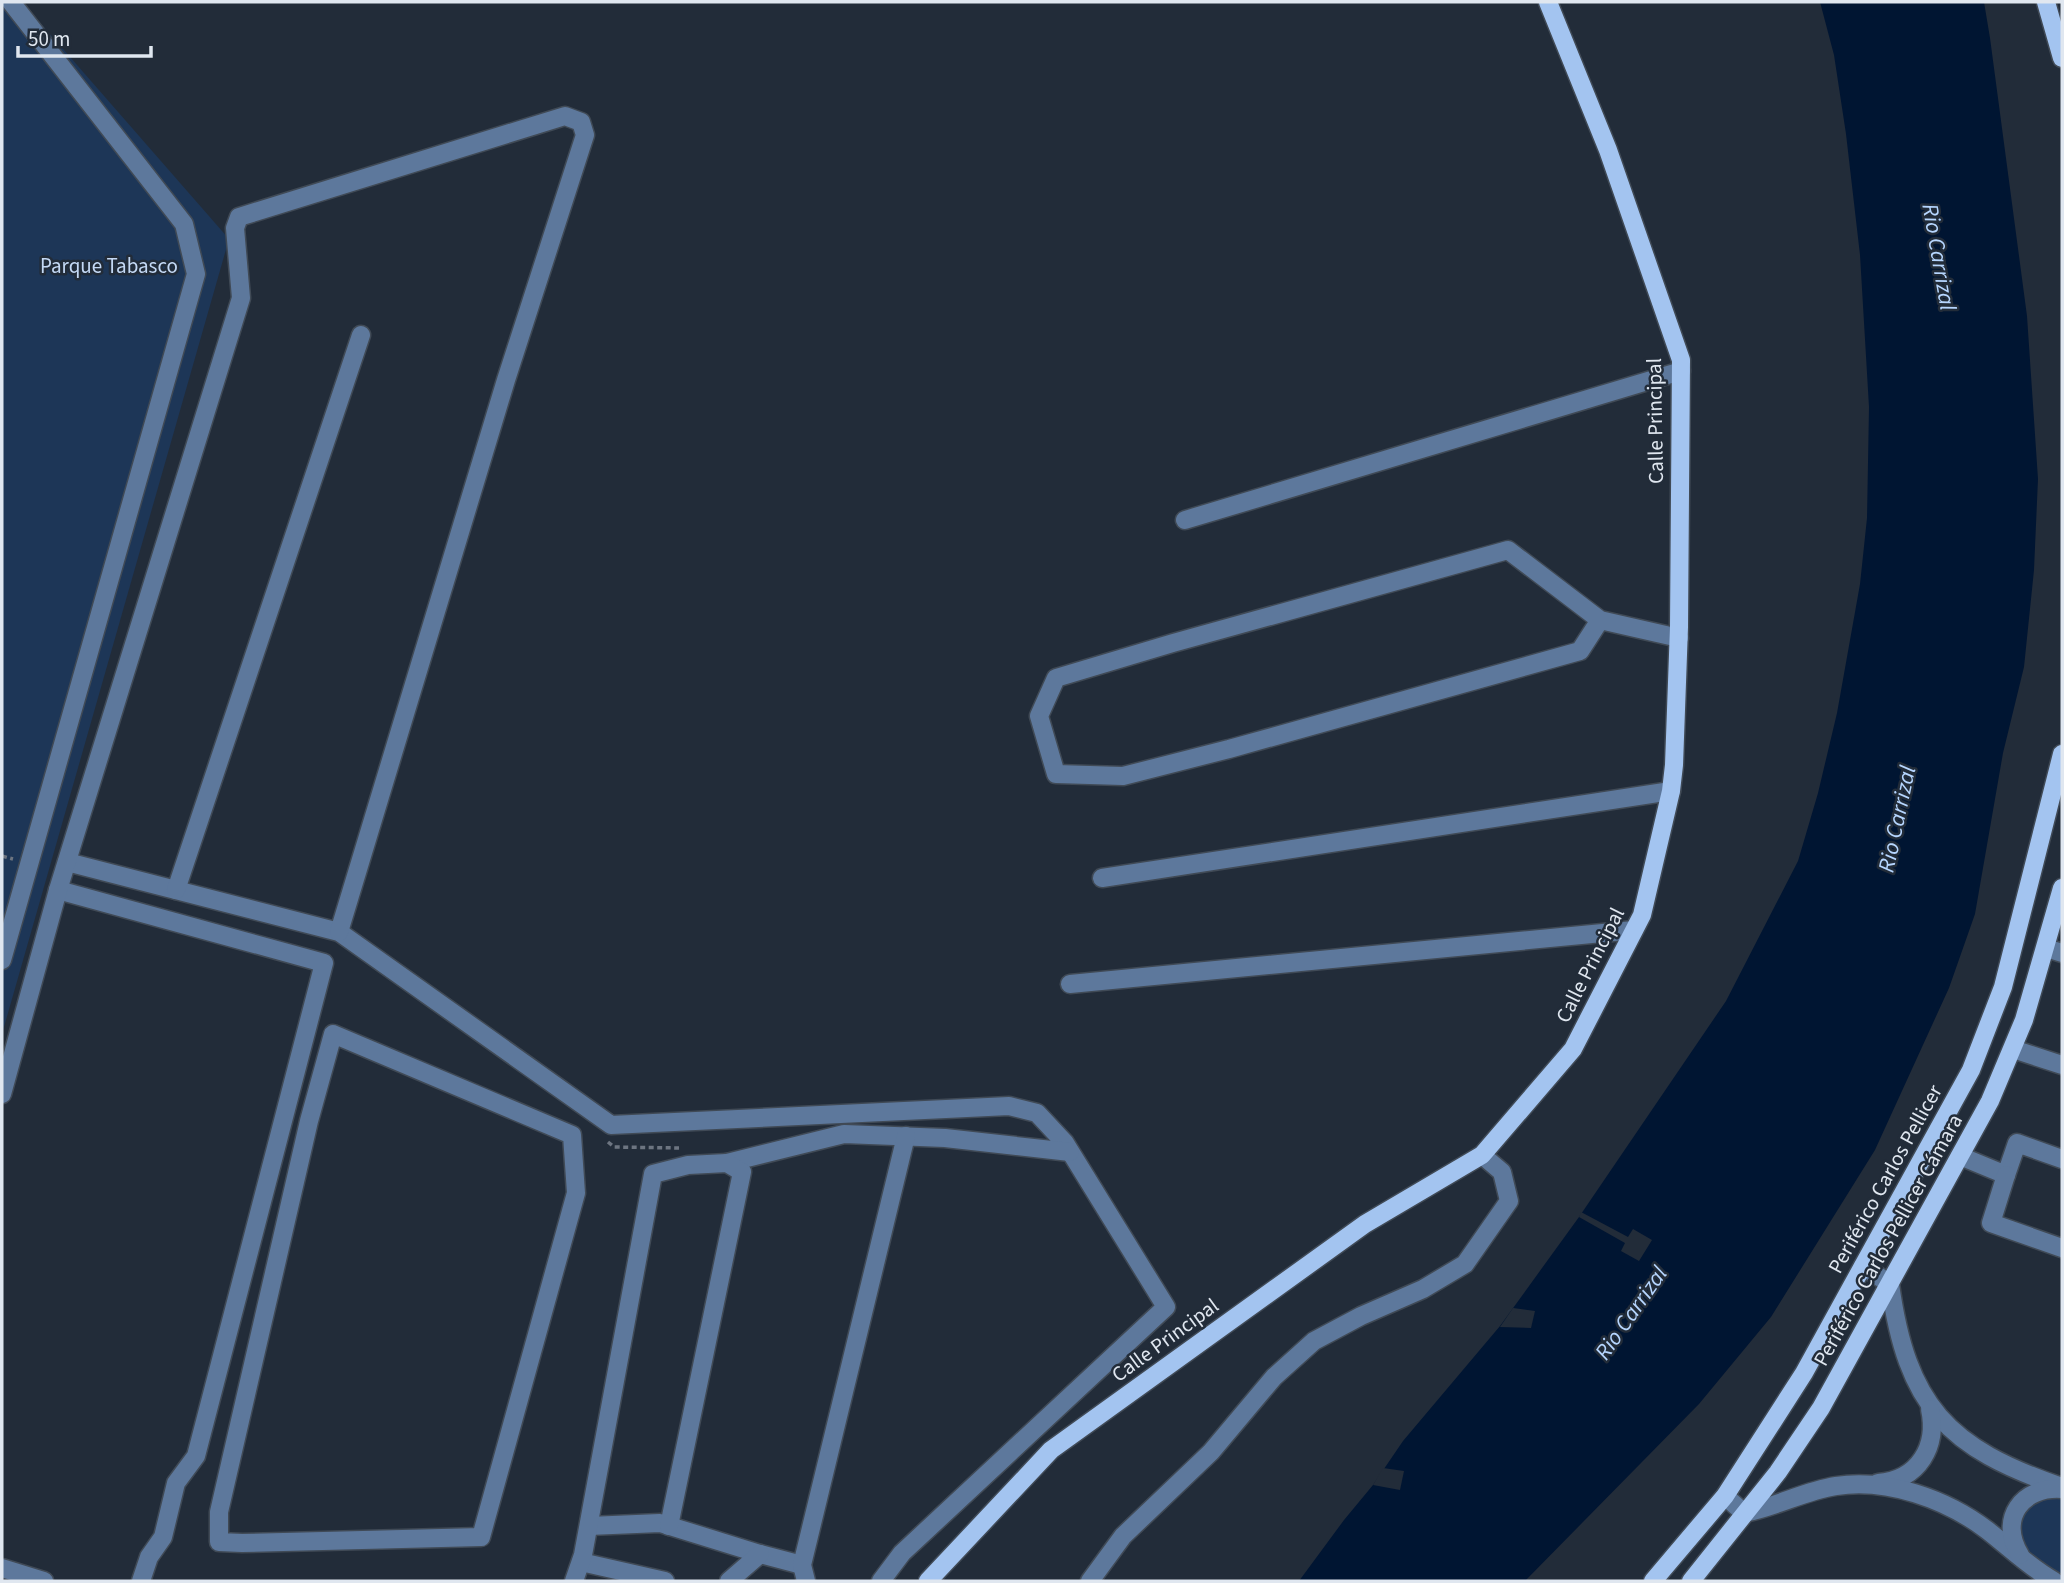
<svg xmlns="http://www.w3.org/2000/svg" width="2064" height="1583" viewBox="0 0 2064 1583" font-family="'Source Sans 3',sans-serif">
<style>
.green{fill:#1d3657}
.water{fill:#001532}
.pier{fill:#222c39}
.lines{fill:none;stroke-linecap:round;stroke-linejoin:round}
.minor-casing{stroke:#404a56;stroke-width:21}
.major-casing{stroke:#404a56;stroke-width:21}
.path{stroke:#6d7581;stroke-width:3.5;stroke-dasharray:5 3.5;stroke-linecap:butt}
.minor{stroke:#5d789c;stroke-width:18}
.major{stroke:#a3c4f0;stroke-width:18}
.labels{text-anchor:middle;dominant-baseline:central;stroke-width:5;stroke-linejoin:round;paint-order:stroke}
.park-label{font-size:21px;fill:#c4d9f5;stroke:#222c39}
.street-label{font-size:21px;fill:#e0e7f0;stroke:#222c39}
.water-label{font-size:23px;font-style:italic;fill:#b6d6ff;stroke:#222c39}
</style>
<rect width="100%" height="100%" fill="#222c39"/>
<g class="green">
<polygon points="2,2 22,2 229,239 2,1034"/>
<polygon points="2062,1489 2062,1581 2024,1561 2011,1525 2020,1504"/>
</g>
<polygon class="water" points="1820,2 1984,2 1990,38 2027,316 2038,479 2034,570 2024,667 2003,753 1975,914 1949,988 1875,1150 1771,1317 1699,1404 1525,1581 1299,1581 1344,1520 1373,1485 1403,1441 1500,1326 1579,1217 1726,1001 1798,861 1818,793 1837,713 1860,584 1867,518 1869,407 1860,255 1846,134 1834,55"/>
<g class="pier">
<polygon points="1581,1212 1628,1237 1633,1229 1652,1240 1639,1261 1621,1251 1625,1243 1579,1217"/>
<polygon points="1513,1308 1535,1311 1531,1328 1500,1327"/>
<polygon points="1383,1468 1404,1471 1400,1490 1373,1485"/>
</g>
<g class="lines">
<defs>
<g id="minor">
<polyline points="1185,520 1681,371"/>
<polyline points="1600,620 1580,651 1229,749 1123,776 1056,774 1039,716 1056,678 1173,643 1508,550 1600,620 1679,638"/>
<polyline points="67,862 339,932 611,1125 1009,1106 1037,1113 1065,1143 1166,1307 902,1553 881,1581"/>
<polyline points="1102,878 1671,791"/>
<polyline points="58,890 324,963 196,1456 176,1483 163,1537 149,1557 141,1581"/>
<polyline points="176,890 361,335"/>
<polyline points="2046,948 2062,953"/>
<polyline points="2,960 196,274 184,224 11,2"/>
<polyline points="1070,984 1634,930"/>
<polygon points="333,1034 572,1135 576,1193 481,1537 242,1543 219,1542 219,1512 309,1121"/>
<polyline points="2013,1049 2062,1065"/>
<polyline points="2,1094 58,890 241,298 235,228 239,217 565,116 581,122 585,135 506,380 339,932"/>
<polyline points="1960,1156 2006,1175 2017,1143 2062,1159"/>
<polyline points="727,1163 844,1134 945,1138 1070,1152"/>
<polyline points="2006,1175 1991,1223 2062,1248"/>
<path d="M1863 1266 1890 1284C1907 1406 1947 1448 2062 1487"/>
<path d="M1878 1483C1919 1480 1938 1446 1930 1409"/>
<path d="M1725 1496 1744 1513C1776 1507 1804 1491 1836 1486 1887 1478 1946 1499 1987 1530 2009 1547 2029 1567 2054 1581"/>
<polyline points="589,1526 660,1523 760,1554 802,1565"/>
<path d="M2020 1555C1998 1519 2022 1486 2062 1489"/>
<polyline points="581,1562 665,1581"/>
<polyline points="2,1568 44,1581"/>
<polyline points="574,1581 583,1555 653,1174 688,1165 727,1163 742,1172 669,1526"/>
<polyline points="729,1581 760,1554"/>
<polyline points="806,1581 802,1565 906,1136"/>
<polyline points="1090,1581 1123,1536 1211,1452 1274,1377 1314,1341 1361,1316 1423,1289 1465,1264 1509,1201 1502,1172 1482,1155"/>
</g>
<g id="major">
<polyline points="2046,2 2062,58"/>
<polyline points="928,1581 1051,1450 1365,1224 1482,1155 1573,1049 1642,915 1671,791 1674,765 1679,627 1681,360 1608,150 1548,2"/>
<polyline points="1653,1581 1725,1496 1804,1373 1971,1070 2003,987 2062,754"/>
<polyline points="1691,1581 1778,1472 1821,1408 1990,1101 2024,1020 2062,888"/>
</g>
</defs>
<use href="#minor" class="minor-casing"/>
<use href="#major" class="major-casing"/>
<g class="path">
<polyline points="2,856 13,859"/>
<polyline points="608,1142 614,1147 679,1148"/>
</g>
<use href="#minor" class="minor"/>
<use href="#major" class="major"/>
</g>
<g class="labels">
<g class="park-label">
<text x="109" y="266">Parque Tabasco</text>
</g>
<g class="street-label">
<text transform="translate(1655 421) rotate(-91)">Calle Principal</text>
<text transform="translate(1590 965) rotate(-63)">Calle Principal</text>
<text transform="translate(1885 1179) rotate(-61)">Periférico Carlos Pellicer</text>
<text transform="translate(1888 1240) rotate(-61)">Periférico Carlos Pellicer Cámara</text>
<text transform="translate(1165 1340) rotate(-36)">Calle Principal</text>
</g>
<g class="water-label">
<text transform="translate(1939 257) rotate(80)">Rio Carrizal</text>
<text transform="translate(1897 819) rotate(-78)">Rio Carrizal</text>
<text transform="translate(1631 1313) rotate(-55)">Rio Carrizal</text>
</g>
</g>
<rect width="2064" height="1583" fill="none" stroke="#e0e7f0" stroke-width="7"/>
<path d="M18 46v10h133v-10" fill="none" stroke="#e0e7f0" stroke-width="3.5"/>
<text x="28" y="46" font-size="21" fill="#e0e7f0" stroke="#222c39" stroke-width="5" paint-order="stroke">50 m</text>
</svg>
